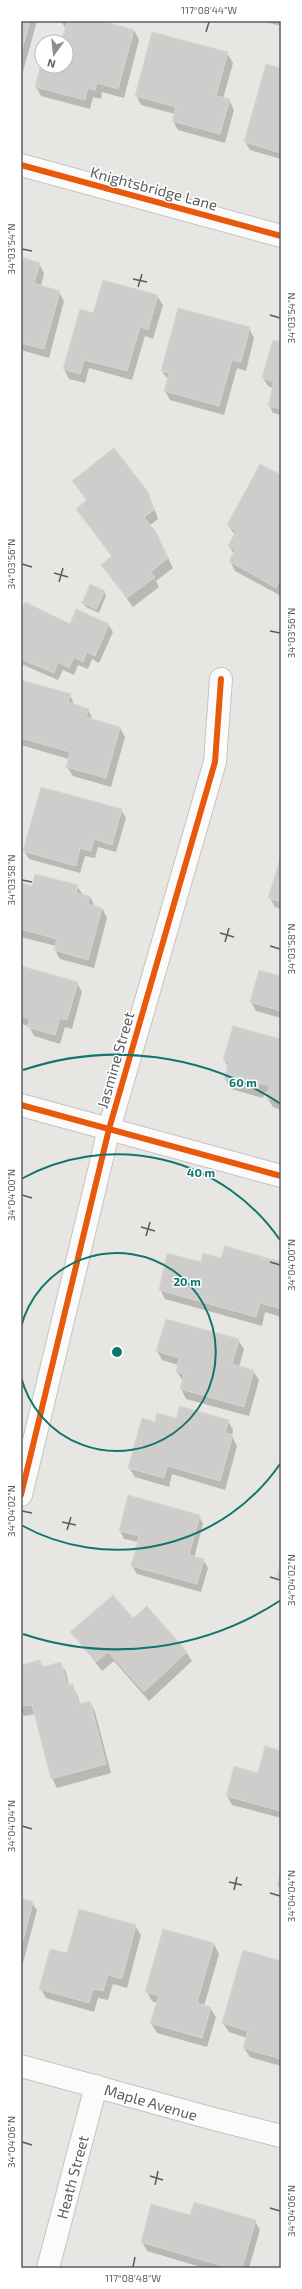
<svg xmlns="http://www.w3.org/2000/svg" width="302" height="2289" viewBox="0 0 302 2289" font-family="'Exo 2',sans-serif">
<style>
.shadow{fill:#0003}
.building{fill:#cfcdcc;stroke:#d8d5d2}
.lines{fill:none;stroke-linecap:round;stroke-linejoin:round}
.minor-casing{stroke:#c4c3c4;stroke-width:24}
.minor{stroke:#fcfbfb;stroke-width:22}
.cycleway-casing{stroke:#fff;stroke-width:8}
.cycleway{stroke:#e8590c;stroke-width:6}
.ticks{fill:none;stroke:#595d60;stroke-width:1.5}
.ring{fill:none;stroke:#0f766e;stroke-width:2}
.labels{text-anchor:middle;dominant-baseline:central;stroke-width:3;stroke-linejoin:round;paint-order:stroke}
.street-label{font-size:15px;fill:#595d60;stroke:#fff}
.centre{fill:#0f766e;stroke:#fff;stroke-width:2}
.ring-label{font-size:12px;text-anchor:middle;font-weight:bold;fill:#0f766e;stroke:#fff;stroke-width:3;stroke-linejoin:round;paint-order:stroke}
.neatline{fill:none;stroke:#595d60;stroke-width:1.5}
.ticks-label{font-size:10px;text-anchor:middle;fill:#595d60}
</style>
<rect width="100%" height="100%" fill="#e8e6e3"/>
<g class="shadow">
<polygon points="21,21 37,21 21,79"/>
<polygon points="61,21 108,21 107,23 134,30 139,40 124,98 102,92 101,99 93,97 90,109 41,96 36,87 42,64 42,66 66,66 66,42 62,42 66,29"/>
<polygon points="262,21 281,21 281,26"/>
<polygon points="227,53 233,63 223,99 229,100 234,110 225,143 178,130 173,121 175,114 141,105 136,95"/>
<polygon points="267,66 281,70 281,159 250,150 245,142"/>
<polygon points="21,258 39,264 44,273 41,286 59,292 64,301 49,358 21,350"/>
<polygon points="157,296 163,305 153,339 145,336 132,380 89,368 85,383 69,379 64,369 94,315"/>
<polygon points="249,328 254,338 246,371 237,368 224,415 170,400 165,391 168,380 162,371"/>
<polygon points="281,343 281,415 273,413 269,405 273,388 268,386 263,378"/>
<polygon points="281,477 281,596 235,571 230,561 234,554 229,546 235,535 228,525"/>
<polygon points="73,481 147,493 152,502 158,519 149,526 161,543 173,568 156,581 159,587 133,607 102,565 112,557 77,509 87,501"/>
<polygon points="104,591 106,596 99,613 86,607 83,603"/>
<polygon points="21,614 71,625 108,624 113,632 99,663 92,659 88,669 78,665 74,675 63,670 58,680 21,664"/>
<polygon points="21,681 70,695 75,706 88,709 93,720 120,728 125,737 111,787 73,776 67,767 69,759 21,745"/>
<polygon points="121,810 126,818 116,852 98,847 95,858 85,856 80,873 29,859 24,851"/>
<polygon points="281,860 281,909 275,907 270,898"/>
<polygon points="77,886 83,895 90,897 95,907 102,908 107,918 94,968 60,959 55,950 56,946 21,937 21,892 32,887"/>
<polygon points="21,967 77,983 82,992 72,1029 65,1027 60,1044 34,1036 29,1026 21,1024"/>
<polygon points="281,975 281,1018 256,1011 251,1002"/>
<polygon points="281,1040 281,1110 273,1107 267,1098 269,1093 265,1092 263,1098 231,1089 225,1079 229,1068 224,1060"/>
<polygon points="222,1259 281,1263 281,1317 265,1312 262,1326 165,1299 160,1289 202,1263"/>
<polygon points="238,1340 244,1349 239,1367 253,1371 259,1380 249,1416 186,1399 181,1389 183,1381 177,1372 178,1365 162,1360 157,1351"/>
<polygon points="177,1419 228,1421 233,1430 232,1436 237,1446 225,1490 172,1474 169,1487 135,1477 129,1468 156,1423"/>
<polygon points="199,1516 203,1524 194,1558 203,1560 208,1568 201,1592 137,1574 132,1566 138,1542 124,1539 120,1531"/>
<polygon points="133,1619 186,1652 192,1661 149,1701 114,1661 102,1671 72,1632"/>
<polygon points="40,1661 44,1668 60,1663 66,1672 69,1686 72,1685 77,1694 80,1704 90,1702 95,1712 111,1773 57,1788 52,1778 35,1714 24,1716 21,1710 21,1666"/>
<polygon points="281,1752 281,1818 232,1805 227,1796 258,1774"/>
<polygon points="21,1899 32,1903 37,1910 23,1963 21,1963"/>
<polygon points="135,1926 141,1935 127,1988 113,1984 108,2000 98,1998 94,2012 46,1998 41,1989 67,1954"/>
<polygon points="214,1944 219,1954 204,2006 210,2008 216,2017 207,2047 157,2033 151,2023 158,2003 152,2001 147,1992"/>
<polygon points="281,1962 281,2066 250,2057 244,2048 247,2038 229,2032 223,2023"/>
<polygon points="191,2216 255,2221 260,2230 249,2268 204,2268 147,2251 142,2242"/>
</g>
<g class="building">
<polygon points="21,21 30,21 21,53"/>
<polygon points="64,21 102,21 134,30 118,89 97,83 95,90 88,88 85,100 35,87 42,60 42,66 66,66 66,42 61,42 67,22"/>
<polygon points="152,32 228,52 216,96 230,99 220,134 172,121 176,107 135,96"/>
<polygon points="266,64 281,68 281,153 244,142"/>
<polygon points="21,257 40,263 34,283 60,291 44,349 21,343"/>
<polygon points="103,280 158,295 148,330 140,327 127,371 84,360 80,374 63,369 80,309 93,313"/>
<polygon points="178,308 250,327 241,362 232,360 219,406 164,391 169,373 161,371"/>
<polygon points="273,340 281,342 281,409 268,406 274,382 262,378"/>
<polygon points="114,448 148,492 154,510 144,517 156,532 168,558 151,572 155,577 127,598 101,565 112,556 76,509 87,500 72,481"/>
<polygon points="260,464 281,475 281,577 276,588 229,561 235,550 228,546 236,531 227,525"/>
<polygon points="90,584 105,591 96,609 82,603"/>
<polygon points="25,602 70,624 76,609 109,624 95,656 87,652 83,662 74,657 69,668 58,662 54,673 21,659 21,612"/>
<polygon points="21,680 71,694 68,702 89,709 86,717 120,727 106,778 66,767 70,752 21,738"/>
<polygon points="41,787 122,809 112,845 94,839 91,851 80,848 76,866 23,851"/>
<polygon points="281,856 281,902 268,898"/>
<polygon points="35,874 78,885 76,893 90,896 88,904 102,908 88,960 54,950 57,939 21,929 21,888 22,883 32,886"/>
<polygon points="21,966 78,982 67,1020 60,1018 55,1035 27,1027 30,1019 21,1016"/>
<polygon points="259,970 280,976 281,971 281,1011 250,1002"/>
<polygon points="233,1026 281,1039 281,1102 266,1098 270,1086 259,1083 258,1089 224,1079 229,1062 223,1060"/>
<polygon points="225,1246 281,1262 281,1309 260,1303 256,1317 159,1290 167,1253 201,1262 203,1253 221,1258"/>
<polygon points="166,1319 239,1339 232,1364 254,1370 244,1407 180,1389 184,1374 176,1372 179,1358 156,1351"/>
<polygon points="180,1406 229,1420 225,1433 233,1435 220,1481 167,1466 164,1478 128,1468 142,1418 155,1422 157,1413 176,1418"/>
<polygon points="128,1495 200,1515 189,1555 204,1559 197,1584 131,1566 139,1536 119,1531"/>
<polygon points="281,1560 281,1578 277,1577"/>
<polygon points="113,1595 133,1618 147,1606 187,1652 144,1692 108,1652 96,1662 70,1632"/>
<polygon points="40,1660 42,1667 61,1662 67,1685 73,1684 78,1704 90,1701 106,1764 51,1779 32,1705 21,1706 21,1665"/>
<polygon points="265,1746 281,1751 281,1811 226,1796 234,1766 258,1773"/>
<polygon points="281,1871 281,1887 277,1886"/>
<polygon points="21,1898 33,1902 21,1948"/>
<polygon points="79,1909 136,1925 122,1979 108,1975 103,1991 93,1989 89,2003 39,1989 50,1949 67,1953"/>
<polygon points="163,1929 214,1943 197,2003 211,2007 202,2038 150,2023 159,1996 145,1992"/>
<polygon points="243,1950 281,1961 281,2059 243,2048 248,2031 222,2023"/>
<polygon points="194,2202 256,2220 242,2268 229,2268 141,2242 151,2204 190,2215"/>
</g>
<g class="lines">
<defs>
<g id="minor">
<polyline points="21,165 281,236"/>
<polyline points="21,1105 281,1176"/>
<polyline points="21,1495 109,1129 215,762 221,679"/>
<polyline points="21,2066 214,2119 281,2136"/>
<polyline points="48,2268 96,2086"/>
</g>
</defs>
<use href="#minor" class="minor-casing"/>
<use href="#minor" class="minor"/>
<defs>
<g id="cycleway">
<polyline points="21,165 281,236"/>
<polyline points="21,1105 281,1176"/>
<polyline points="21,1495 109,1129 215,762 221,679"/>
</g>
</defs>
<use href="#cycleway" class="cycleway-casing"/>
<use href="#cycleway" class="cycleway"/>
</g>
<path class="ticks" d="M206 32 209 22M22 249 32 251M133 279 147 282M138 287 142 274M270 315 280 318M22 564 32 567M54 573 68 577M59 582 63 568M270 631 280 633M22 880 32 882M220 933 234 937M225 942 229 928M270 946 280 949M22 1195 32 1198M141 1227 155 1231M146 1236 150 1222M270 1262 280 1265M22 1511 32 1513M62 1522 76 1525M67 1530 71 1517M270 1577 280 1580M22 1826 32 1829M229 1882 242 1885M234 1890 237 1877M270 1893 280 1896M22 2142 32 2145M150 2176 163 2180M155 2185 158 2171M270 2208 280 2211M133 2267 135 2257"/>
<g class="ring">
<path d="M21 1327A99 99 0 1 1 21 1377"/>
<path d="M280 1464A198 198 0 0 1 21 1525M21 1179A198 198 0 0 1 280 1240"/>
<path d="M281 1600A297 297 0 0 1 23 1634M23 1070A297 297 0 0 1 281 1104"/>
</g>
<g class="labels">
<g class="street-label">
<text transform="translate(154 188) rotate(15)">Knightsbridge Lane</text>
<text transform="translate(115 1060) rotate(-74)">Jasmine Street</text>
<text transform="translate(151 2102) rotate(16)">Maple Avenue</text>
<text transform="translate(72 2177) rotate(-75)">Heath Street</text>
</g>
</g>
<circle cx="117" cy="1352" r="6" class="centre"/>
<g class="ring-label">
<text x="243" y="1087">60 m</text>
<text x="201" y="1177">40 m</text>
<text x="187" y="1286">20 m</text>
</g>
<rect width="302" height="2289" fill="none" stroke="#ffffff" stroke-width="44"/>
<g transform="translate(54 54) rotate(195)"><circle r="19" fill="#ffffff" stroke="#bdbebf"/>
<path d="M0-3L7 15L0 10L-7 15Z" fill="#8b8d8e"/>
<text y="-6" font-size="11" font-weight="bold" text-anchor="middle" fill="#595d60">N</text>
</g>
<rect x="22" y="22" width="258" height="2245" class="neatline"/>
<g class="ticks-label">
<text x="209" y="14">117°08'44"W</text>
<text transform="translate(11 249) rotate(-90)" y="4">34°03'54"N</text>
<text transform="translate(291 318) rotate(-90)" y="4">34°03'54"N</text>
<text transform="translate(11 564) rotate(-90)" y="4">34°03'56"N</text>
<text transform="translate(291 633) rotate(-90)" y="4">34°03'56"N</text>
<text transform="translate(11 880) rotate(-90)" y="4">34°03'58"N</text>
<text transform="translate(291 949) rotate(-90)" y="4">34°03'58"N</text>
<text transform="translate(11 1195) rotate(-90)" y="4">34°04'00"N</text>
<text transform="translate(291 1265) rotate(-90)" y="4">34°04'00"N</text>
<text transform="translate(11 1511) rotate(-90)" y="4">34°04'02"N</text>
<text transform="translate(291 1580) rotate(-90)" y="4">34°04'02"N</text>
<text transform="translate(11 1826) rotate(-90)" y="4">34°04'04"N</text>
<text transform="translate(291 1896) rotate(-90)" y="4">34°04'04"N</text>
<text transform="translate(11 2142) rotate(-90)" y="4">34°04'06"N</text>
<text transform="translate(291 2211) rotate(-90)" y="4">34°04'06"N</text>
<text x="133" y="2282">117°08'48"W</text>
</g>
</svg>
